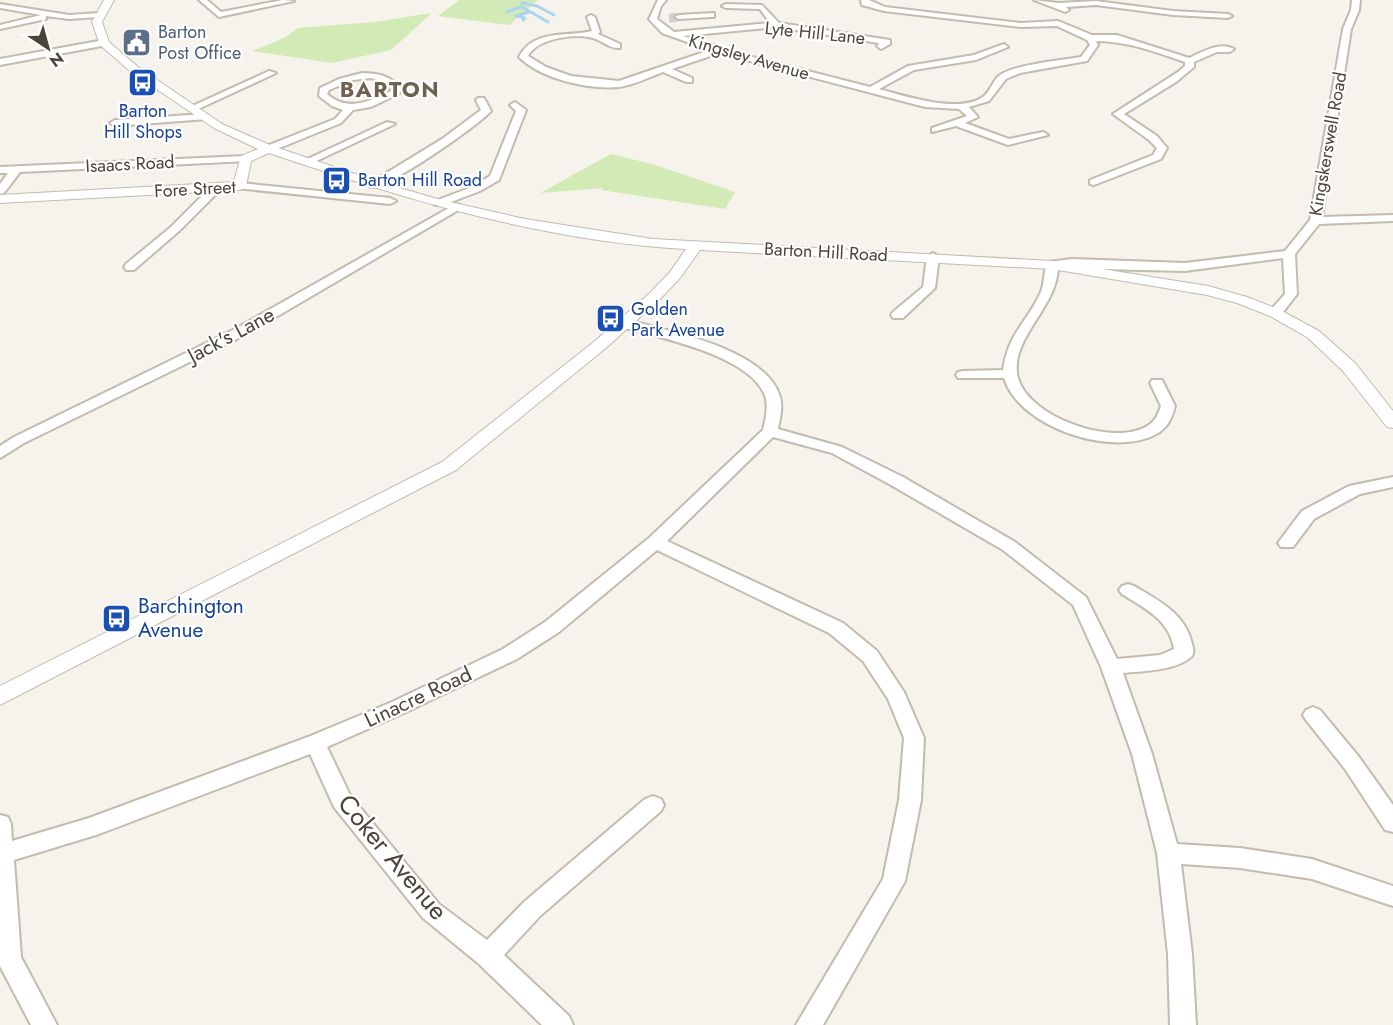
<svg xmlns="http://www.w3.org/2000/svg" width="1393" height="1025" viewBox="0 0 1393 1025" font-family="Jost,sans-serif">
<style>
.green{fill:#d2eab5}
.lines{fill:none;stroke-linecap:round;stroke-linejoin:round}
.stream{stroke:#a9d4f2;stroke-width:3}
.minor-tunnel{stroke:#d4d0c8;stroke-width:9;stroke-dasharray:9 4.5;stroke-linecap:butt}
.minor-casing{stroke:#c2bbae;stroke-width:4}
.tertiary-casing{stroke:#c2bbae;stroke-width:2}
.minor{fill:#fff;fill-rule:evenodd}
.tertiary{fill:#fff;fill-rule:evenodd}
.labels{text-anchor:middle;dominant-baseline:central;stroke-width:4.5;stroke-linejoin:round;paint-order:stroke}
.far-service-label{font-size:18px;fill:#4e5e75;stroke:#fff;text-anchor:start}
.far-street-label{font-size:18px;fill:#4b4439;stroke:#fff}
.far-transit-label{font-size:18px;fill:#164399;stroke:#fff;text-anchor:start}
.street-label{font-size:21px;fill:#4b4439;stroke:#fff}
.transit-label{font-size:21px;fill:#164399;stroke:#fff;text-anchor:start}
.far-district-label{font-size:22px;font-weight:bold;letter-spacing:1.5px;fill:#6e6250;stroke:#fff}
.near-street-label{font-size:26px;fill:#4b4439;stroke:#fff}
</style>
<rect width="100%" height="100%" fill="#f6f3ec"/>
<g class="green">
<polygon points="459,0 538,0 509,25 438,16"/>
<polygon points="432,13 391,50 332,63 252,51 284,38 298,28 375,22"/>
<polygon points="611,154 652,164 735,192 725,209 601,190 603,188 540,193"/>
</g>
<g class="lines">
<g class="stream">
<polyline points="522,3 537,6 554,15"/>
<polyline points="522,7 548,22"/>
<polyline points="507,12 521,7"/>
<polyline points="516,16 529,12"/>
<polyline points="517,16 525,18 523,20"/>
</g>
<polyline class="minor-tunnel" points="669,18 679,17"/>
<defs>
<g id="minor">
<polygon points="199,0 207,0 221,12 283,0 294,1 219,17"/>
<path d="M658 0H666L661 6 657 19 674 32 770 23 760 9 726 8 722 6 726 4 762 5 779 23 890 40V44L881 49 877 46 879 43 776 27 683 36 741 54 870 87 908 66 974 55 1004 44 1008 47 976 60 914 70 879 89C905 96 959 114 983 97 990 92 993 80 1000 75 1014 65 1062 60 1081 57L1090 45 1087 40 1057 26 1021 27 884 11 862 5 861 0H869L885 7 1021 23 1058 21 1092 35H1117L1189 58C1202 52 1220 41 1234 49L1230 52H1217L1194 62V67L1176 82 1124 114 1157 136 1167 148 1161 159 1094 185 1090 184V180L1153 155 1157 148 1149 140 1113 114 1178 72 1185 66V62C1155 52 1128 41 1096 41L1098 45 1087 61 1020 73 1006 79 989 101 969 107 978 117 965 123 1009 139 1043 132 1048 135 1008 145 956 126 932 132V128L967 116 959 109 925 107 719 53 672 69 692 78V82H686L663 72C649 77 634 85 619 87 589 90 541 79 519 57 533 29 567 37 592 31L587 17 591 15 595 17 600 32 598 34 620 44V48C610 49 603 41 593 38 576 33 537 38 528 56L546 67 571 76 619 81 710 50 662 33 649 19Z"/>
<polygon points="1034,0 1058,3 1096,1 1173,11 1228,14 1232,16 1228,18 1173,15 1096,5 1066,7 1069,10 1065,12"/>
<path d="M1352 0H1360L1359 10 1351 29 1322 217 1393 215V221L1319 224 1295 254 1297 294 1280 316 1275 317 1268 313 1285 294 1283 258 1185 271 1058 268C1057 308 1008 340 1018 378 1029 418 1116 448 1149 425 1156 420 1158 414 1161 406L1150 383 1152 380H1162L1175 406C1172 417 1169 426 1158 433 1115 459 1019 428 1004 378H958L956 375 958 372 963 371 1003 370C1009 332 1025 325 1040 294 1045 284 1043 272 1048 262L1072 259 1185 263 1285 251 1310 220 1343 29 1351 10Z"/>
<polygon points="0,4 69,15 99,13 103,15 99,17 69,19 46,16 46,19 0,29 0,25 41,15 0,8"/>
<polygon points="714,13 714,17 711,17 679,19 675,17 679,15"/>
<polygon points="104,40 107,41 107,45 0,65 0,59"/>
<polygon points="269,71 276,73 196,110 188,108"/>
<path d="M362 73C378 73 390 76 401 88L400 93 371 107 353 110 341 123 272 151H264V147L335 119 343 110 332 106 319 96 320 88 339 79ZM371 78 386 83 391 89V91C368 102 348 112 327 94L329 90 353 80Z"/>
<path d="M478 98H484L491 111C478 126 386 190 370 187V183L442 139 481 110 476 100Z"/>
<polygon points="515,102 526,110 499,180 480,191 443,205 435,205 435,201 472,187 490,176 516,111 510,105"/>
<polygon points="204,114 207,115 207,119 115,126 110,123 115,120"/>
<polygon points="387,122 395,124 310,164 301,162"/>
<polygon points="245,156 250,159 249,161 20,172 4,193 0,194 0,184 8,173 0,173 0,167"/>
<polygon points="240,183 390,198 396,201 390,204 236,188 235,186"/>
<polygon points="217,184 222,187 221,189 179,231 134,270 126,270 124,267 126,264 171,227 213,185"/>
<polygon points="456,204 460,205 460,209 247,334 24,443 0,458 0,446 14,437 237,328"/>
<polygon points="933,253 939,257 935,288 903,318 893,318 891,315 893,312 923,287 927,257"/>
<path d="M623 319C665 330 766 348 780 397 783 407 780 418 778 429L842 447 903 477 1015 542 1086 597 1117 659 1160 655 1174 649C1170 620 1144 608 1122 594L1119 590 1122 586 1128 584 1134 586C1158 600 1186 614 1192 644 1193 648 1195 653 1191 657 1175 671 1142 671 1123 673L1152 754 1177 844 1240 848 1312 859 1393 886V906L1312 879 1240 868 1181 864 1192 954 1196 1025H1170L1168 954 1157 853 1132 754 1101 667 1073 605 1003 550 891 485 832 453 773 437 667 541 843 623 877 651 904 692 924 738 921 800 905 881 823 1025H796L883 879 899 800 904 738 888 699 863 661 829 633 657 550 559 632 517 659 406 712 327 747 350 795 439 904 487 940 524 902 645 799 653 796 661 799 664 805 661 811 540 916 504 955 569 1016 573 1025H542L479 964 423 918 334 807 310 754 99 834 14 860 21 957 57 1025H31L0 966V815L8 817 11 824 12 841 89 818 308 737 392 702 503 649 545 622 649 538 763 430C766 418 769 404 764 393 746 354 657 337 618 326L616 323 618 320Z"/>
<polygon points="1393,477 1393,487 1360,494 1314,519 1293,547 1281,547 1278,543 1302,511 1349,486"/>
<polygon points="1313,707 1320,710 1359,757 1393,805 1393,832 1385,830 1345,769 1306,720 1303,715 1306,710"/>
</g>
<path id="tertiary" d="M104 0H114L102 22 109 42 138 67 222 124 272 146 379 182 441 200 525 219 653 239 1052 261 1208 286 1247 297 1280 310 1319 331 1355 363 1393 411V428L1387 427 1343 371 1307 337 1270 316 1237 303 1207 295 1052 269 700 250 680 278 660 299 607 347 456 470 0 705V686L442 462 595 341 650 293 670 272 686 249C543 241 404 199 269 153L251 161 246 186 240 190 0 203V195L234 182 241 156 258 149 214 128 130 71 100 45 92 22Z"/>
</defs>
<use href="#minor" class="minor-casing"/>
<use href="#tertiary" class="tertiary-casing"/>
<use href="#minor" class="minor"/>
<use href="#tertiary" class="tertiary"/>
</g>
<defs>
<symbol id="civic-square" viewBox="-11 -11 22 22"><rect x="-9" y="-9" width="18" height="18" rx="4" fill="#5c6f8a" stroke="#fff"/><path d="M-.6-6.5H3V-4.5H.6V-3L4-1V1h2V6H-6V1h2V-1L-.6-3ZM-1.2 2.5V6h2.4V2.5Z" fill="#fff"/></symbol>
<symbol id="bus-square" viewBox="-11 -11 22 22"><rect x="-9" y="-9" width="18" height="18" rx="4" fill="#1a4fb4" stroke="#fff"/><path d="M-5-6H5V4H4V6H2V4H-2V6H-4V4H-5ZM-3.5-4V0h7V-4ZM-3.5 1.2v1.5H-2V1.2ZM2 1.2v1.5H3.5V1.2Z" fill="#fff"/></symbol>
</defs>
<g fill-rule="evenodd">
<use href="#civic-square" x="120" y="26" width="33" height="33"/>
<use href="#bus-square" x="126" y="66" width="33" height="33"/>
<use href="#bus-square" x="320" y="164" width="33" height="33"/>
<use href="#bus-square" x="594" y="302" width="33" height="33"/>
<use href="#bus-square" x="100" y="602" width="33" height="33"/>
</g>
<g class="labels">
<g class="far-service-label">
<text x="158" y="32">Barton<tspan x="158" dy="21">Post Office</tspan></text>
</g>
<g class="far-street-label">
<text transform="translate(815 33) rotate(6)">Lyte Hill Lane</text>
<text transform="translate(749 57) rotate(16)">Kingsley Avenue</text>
<text transform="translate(1328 144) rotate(-80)">Kingskerswell Road</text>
<text transform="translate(130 164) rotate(-3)">Isaacs Road</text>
<text transform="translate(195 189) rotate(-3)">Fore Street</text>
<text transform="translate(826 252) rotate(3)">Barton Hill Road</text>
</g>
<g class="far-transit-label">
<text x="143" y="111" text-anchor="middle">Barton<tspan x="143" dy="21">Hill Shops</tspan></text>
<text x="358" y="180">Barton Hill Road</text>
<text x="631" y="309">Golden<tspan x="631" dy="21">Park Avenue</tspan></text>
</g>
<g class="street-label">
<text transform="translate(231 335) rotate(-28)">Jack's Lane</text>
<text transform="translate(418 697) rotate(-25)">Linacre Road</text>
</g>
<g class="transit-label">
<text x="138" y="606">Barchington<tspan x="138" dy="24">Avenue</tspan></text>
</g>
<g class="far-district-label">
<text x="390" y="89">BARTON</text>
</g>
<g class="near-street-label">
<text transform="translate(393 857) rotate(50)">Coker Avenue</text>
</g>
</g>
<g transform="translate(48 48) rotate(144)" stroke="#ffffff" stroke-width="4.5" paint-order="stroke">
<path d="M0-4.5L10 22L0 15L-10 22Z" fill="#4b4439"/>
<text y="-9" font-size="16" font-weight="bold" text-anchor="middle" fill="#4b4439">N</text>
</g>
</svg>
